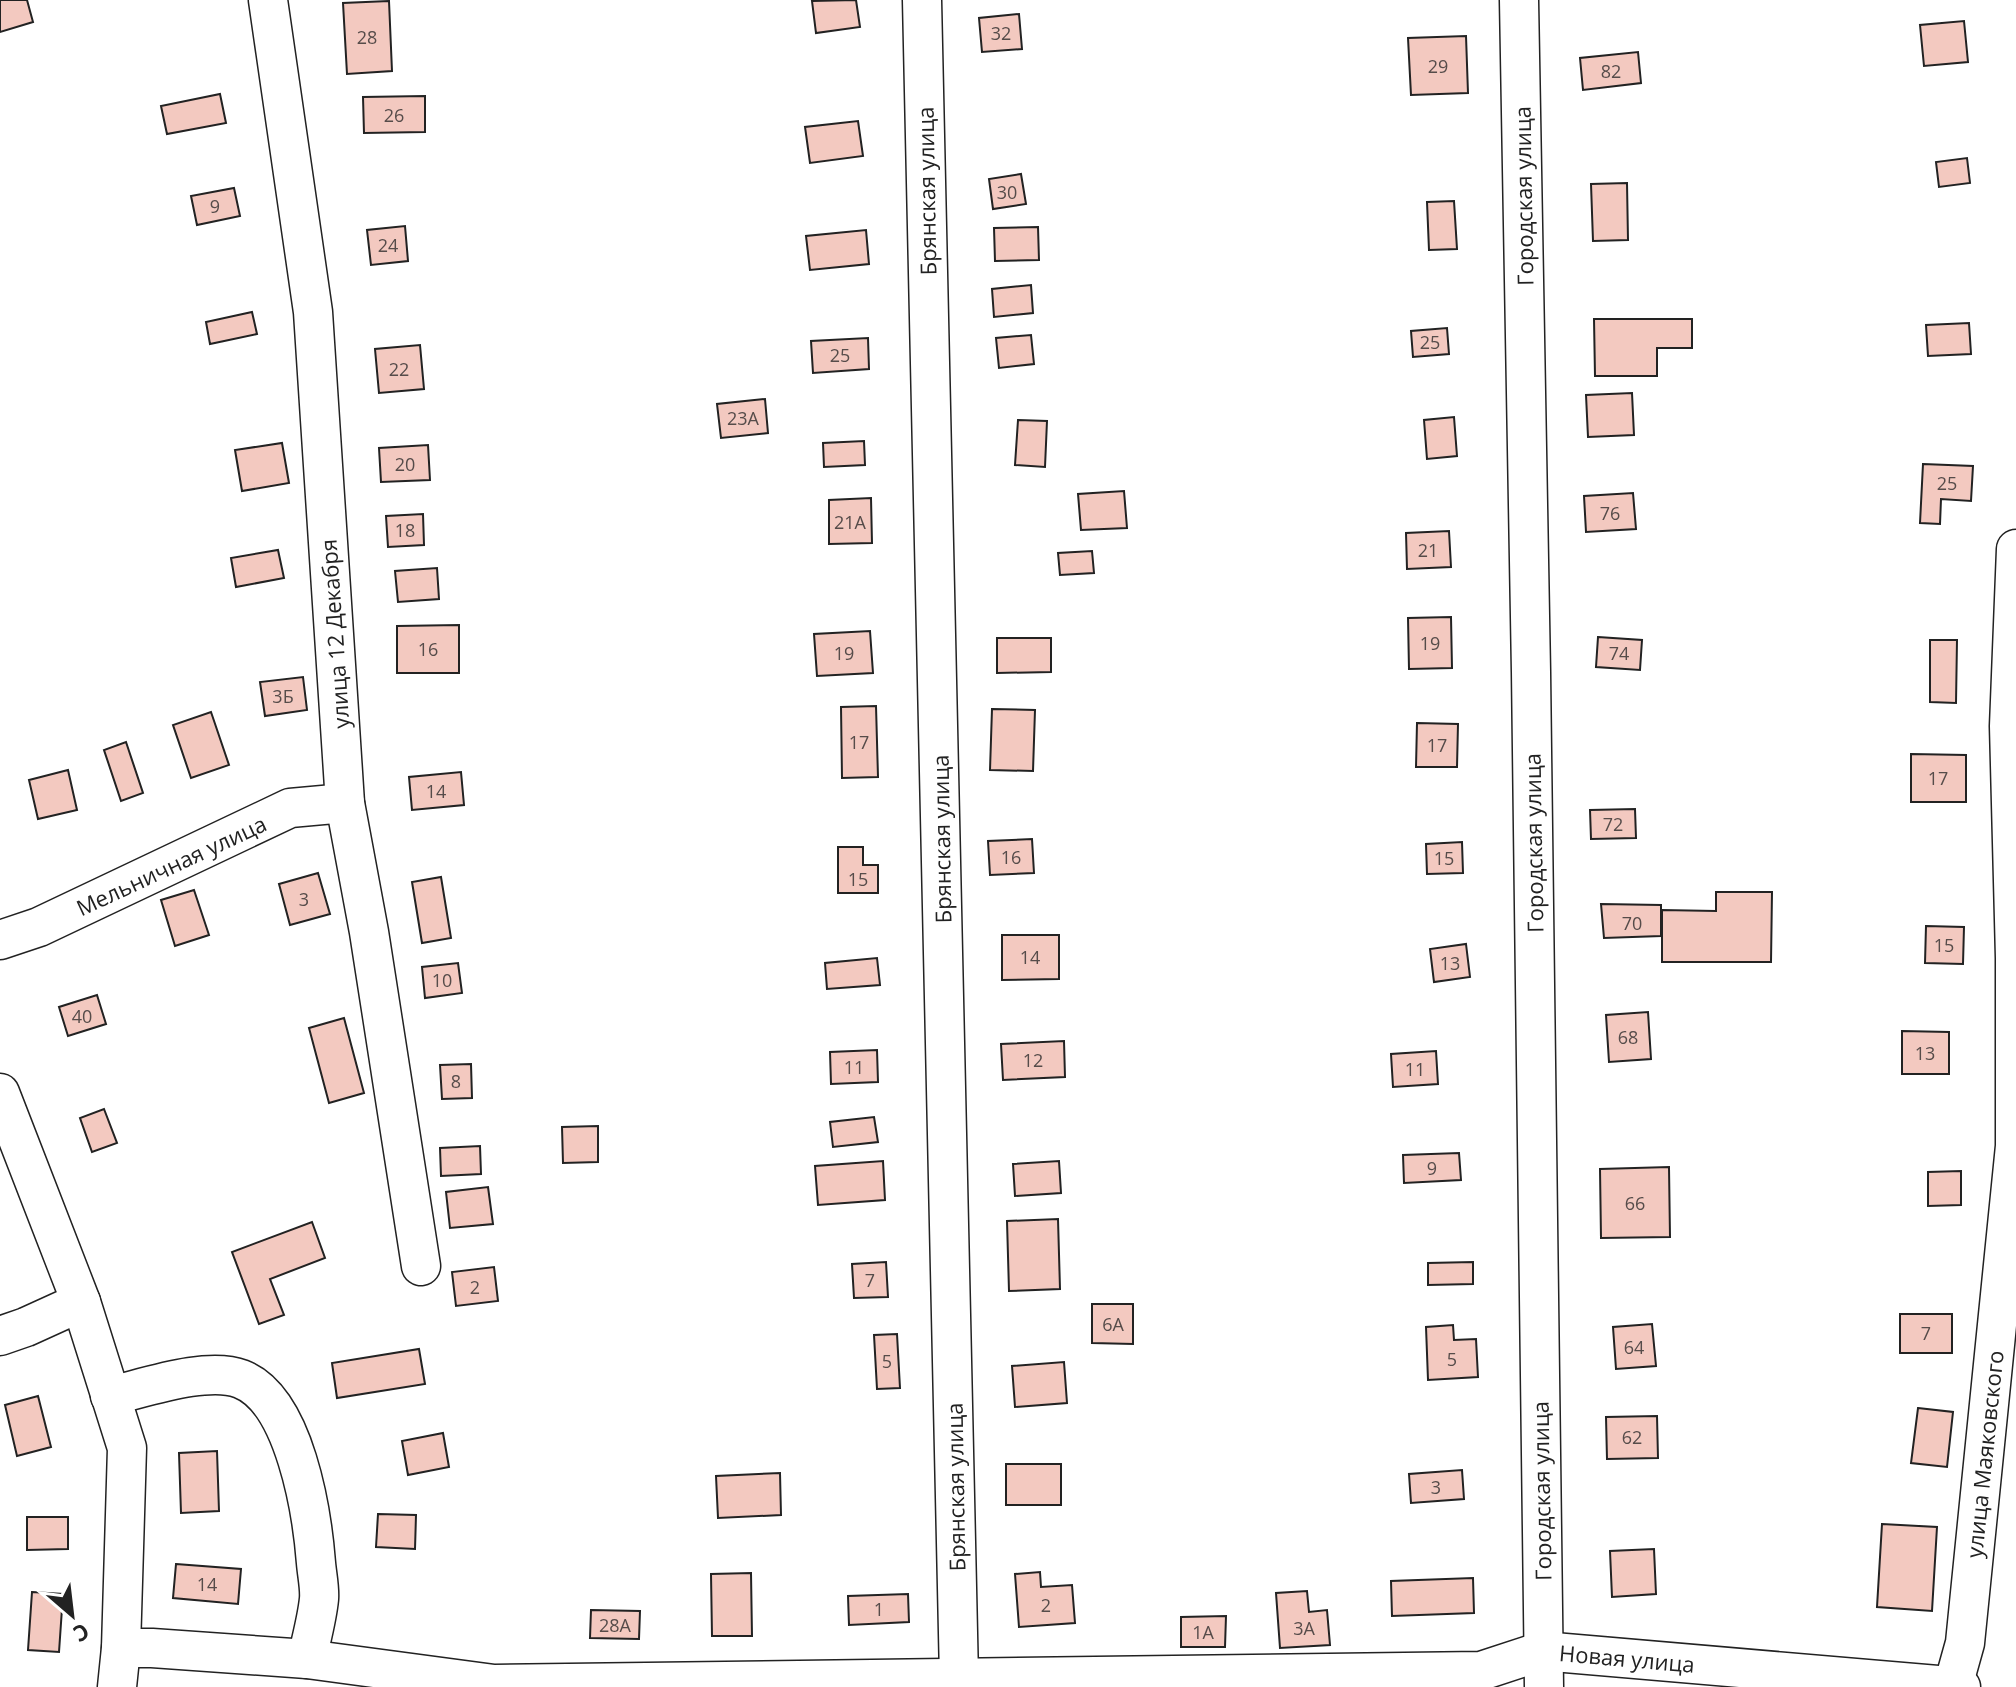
<svg xmlns="http://www.w3.org/2000/svg" width="2016" height="1687" viewBox="0 0 2016 1687" font-family="'Open Sans',sans-serif">
<style>
.building{fill:#f3c9c0;stroke:#222;stroke-width:2}
.lines{fill:none;stroke-linecap:round;stroke-linejoin:round}
.minor-casing{stroke:#222;stroke-width:41}
.minor{stroke:#fff;stroke-width:38}
.labels{text-anchor:middle;dominant-baseline:central;stroke-width:6;stroke-linejoin:round;paint-order:stroke}
.number-label{font-size:18px;fill:#564c4a}
.street-label{font-size:22px;fill:#222;stroke:#fff}
</style>
<rect width="100%" height="100%" fill="#fff"/>
<g class="building">
<polygon points="0,0 27,0 33,22 0,32"/>
<polygon points="856,0 860,27 816,33 812,1"/>
<polygon points="389,1 392,71 347,74 343,3"/>
<polygon points="1019,14 1022,49 982,52 979,18"/>
<polygon points="1964,21 1968,62 1924,66 1920,25"/>
<polygon points="1466,36 1468,93 1411,95 1408,38"/>
<polygon points="1638,52 1641,83 1583,90 1580,58"/>
<polygon points="220,94 226,123 167,134 161,106"/>
<polygon points="425,96 425,132 364,133 363,97"/>
<polygon points="858,121 863,156 810,163 805,127"/>
<polygon points="1967,158 1970,183 1939,187 1936,162"/>
<polygon points="1021,174 1026,204 993,209 989,179"/>
<polygon points="1627,183 1628,240 1593,241 1591,184"/>
<polygon points="234,188 240,216 197,225 191,196"/>
<polygon points="1454,201 1457,249 1429,250 1427,202"/>
<polygon points="405,226 408,261 371,265 367,230"/>
<polygon points="1038,227 1039,260 995,261 994,228"/>
<polygon points="866,230 869,264 810,270 806,236"/>
<polygon points="1031,285 1033,313 994,317 992,289"/>
<polygon points="252,312 257,334 210,344 206,322"/>
<polygon points="1594,319 1692,319 1692,348 1657,348 1657,376 1595,376"/>
<polygon points="1969,323 1971,354 1928,356 1926,325"/>
<polygon points="1447,328 1449,354 1413,357 1411,331"/>
<polygon points="1031,335 1034,364 999,368 996,338"/>
<polygon points="868,338 869,369 813,373 811,341"/>
<polygon points="420,345 424,389 379,393 375,349"/>
<polygon points="1632,393 1634,435 1588,437 1586,395"/>
<polygon points="765,399 768,433 721,438 717,404"/>
<polygon points="1454,417 1457,456 1427,459 1424,420"/>
<polygon points="1018,420 1047,421 1045,467 1015,465"/>
<polygon points="864,441 865,465 824,467 823,443"/>
<polygon points="282,443 289,483 242,491 235,450"/>
<polygon points="428,445 430,480 381,482 379,448"/>
<polygon points="1923,464 1973,466 1971,501 1941,499 1940,524 1920,523"/>
<polygon points="1124,491 1127,528 1081,530 1078,494"/>
<polygon points="1633,493 1636,529 1586,532 1584,496"/>
<polygon points="871,498 872,543 829,544 829,500"/>
<polygon points="423,514 424,545 388,547 386,516"/>
<polygon points="1449,531 1451,567 1407,569 1406,533"/>
<polygon points="278,550 284,578 236,587 231,558"/>
<polygon points="1092,551 1094,573 1060,575 1058,553"/>
<polygon points="437,568 439,599 398,602 395,571"/>
<polygon points="1451,617 1452,668 1409,669 1408,618"/>
<polygon points="459,625 459,673 397,673 397,626"/>
<polygon points="870,631 873,673 817,676 814,634"/>
<polygon points="1598,637 1642,640 1640,670 1596,667"/>
<polygon points="997,638 1051,638 1051,672 997,673"/>
<polygon points="1930,640 1957,640 1956,703 1930,702"/>
<polygon points="303,677 307,710 265,716 260,682"/>
<polygon points="876,706 878,777 842,778 841,707"/>
<polygon points="992,709 1035,710 1033,771 990,770"/>
<polygon points="211,712 229,765 191,778 173,725"/>
<polygon points="1417,723 1458,724 1457,767 1416,767"/>
<polygon points="126,742 143,793 121,801 104,750"/>
<polygon points="1911,754 1966,755 1966,802 1911,802"/>
<polygon points="68,770 77,810 38,819 29,780"/>
<polygon points="461,772 464,805 412,810 409,777"/>
<polygon points="1635,809 1636,838 1591,839 1590,810"/>
<polygon points="1032,839 1034,873 990,875 988,841"/>
<polygon points="1462,842 1463,873 1427,874 1426,844"/>
<polygon points="838,847 863,847 863,865 878,865 878,893 838,893"/>
<polygon points="318,873 330,914 290,925 279,884"/>
<polygon points="441,877 451,938 422,943 412,882"/>
<polygon points="194,890 209,935 175,946 161,900"/>
<polygon points="1716,892 1772,892 1771,962 1662,962 1662,910 1716,911"/>
<polygon points="1601,904 1661,905 1661,936 1604,938"/>
<polygon points="1926,926 1964,927 1963,964 1925,963"/>
<polygon points="1002,935 1059,935 1059,979 1002,980"/>
<polygon points="1466,944 1470,977 1434,982 1430,949"/>
<polygon points="877,958 880,985 827,989 825,963"/>
<polygon points="458,963 462,993 425,998 422,967"/>
<polygon points="97,995 106,1024 68,1036 59,1007"/>
<polygon points="1648,1012 1651,1059 1609,1062 1606,1015"/>
<polygon points="344,1018 364,1093 329,1103 309,1028"/>
<polygon points="1902,1031 1949,1032 1949,1074 1902,1074"/>
<polygon points="1064,1041 1065,1077 1003,1080 1001,1044"/>
<polygon points="877,1050 878,1082 831,1084 830,1052"/>
<polygon points="1436,1051 1438,1084 1393,1087 1391,1054"/>
<polygon points="471,1064 472,1098 442,1099 440,1065"/>
<polygon points="104,1109 117,1143 92,1152 80,1118"/>
<polygon points="874,1117 878,1142 833,1147 830,1122"/>
<polygon points="598,1126 598,1162 563,1163 562,1127"/>
<polygon points="480,1146 481,1174 441,1176 440,1148"/>
<polygon points="1459,1153 1461,1180 1404,1183 1403,1155"/>
<polygon points="883,1161 885,1200 818,1205 815,1166"/>
<polygon points="1059,1161 1061,1193 1015,1196 1013,1164"/>
<polygon points="1669,1167 1670,1237 1601,1238 1600,1169"/>
<polygon points="1961,1171 1961,1205 1928,1206 1928,1172"/>
<polygon points="488,1187 493,1224 450,1228 446,1192"/>
<polygon points="1058,1219 1060,1289 1009,1291 1007,1221"/>
<polygon points="312,1222 325,1258 270,1279 284,1315 259,1324 232,1252"/>
<polygon points="886,1262 888,1297 854,1298 852,1264"/>
<polygon points="1473,1262 1473,1284 1428,1285 1428,1263"/>
<polygon points="494,1267 498,1301 456,1306 452,1272"/>
<polygon points="1092,1304 1133,1304 1133,1344 1092,1343"/>
<rect x="1900" y="1314" width="52" height="39"/>
<polygon points="1652,1324 1656,1366 1616,1369 1613,1327"/>
<polygon points="1453,1325 1454,1340 1476,1339 1478,1377 1428,1380 1426,1327"/>
<polygon points="897,1334 900,1388 877,1389 874,1335"/>
<polygon points="419,1349 425,1384 337,1398 332,1363"/>
<polygon points="1064,1362 1067,1403 1015,1407 1012,1366"/>
<polygon points="38,1396 51,1447 17,1456 5,1405"/>
<polygon points="1918,1408 1953,1412 1947,1467 1911,1463"/>
<polygon points="1657,1416 1658,1458 1607,1459 1606,1417"/>
<polygon points="443,1433 449,1467 408,1475 402,1441"/>
<polygon points="217,1451 219,1511 181,1513 179,1453"/>
<rect x="1006" y="1464" width="55" height="41"/>
<polygon points="1462,1470 1464,1499 1411,1503 1409,1474"/>
<polygon points="780,1473 781,1515 718,1518 716,1476"/>
<polygon points="378,1514 416,1515 415,1549 376,1547"/>
<polygon points="27,1517 68,1517 68,1549 27,1550"/>
<polygon points="1882,1524 1937,1527 1932,1611 1877,1607"/>
<polygon points="1654,1549 1656,1594 1612,1597 1610,1551"/>
<polygon points="176,1564 241,1569 238,1604 173,1598"/>
<polygon points="1040,1572 1041,1587 1072,1585 1075,1623 1019,1627 1015,1574"/>
<polygon points="751,1573 752,1636 712,1636 711,1574"/>
<polygon points="1473,1578 1474,1613 1392,1616 1391,1581"/>
<polygon points="1307,1591 1309,1612 1327,1610 1330,1645 1280,1648 1276,1593"/>
<polygon points="32,1592 63,1594 59,1652 28,1650"/>
<polygon points="908,1594 909,1622 849,1625 848,1596"/>
<polygon points="591,1610 640,1611 639,1639 590,1638"/>
<polygon points="1226,1616 1225,1647 1181,1647 1181,1617"/>
</g>
<g class="lines">
<defs>
<g id="minor">
<polyline points="268,0 313,312 345,803 369,932 421,1266"/>
<polyline points="922,0 959,1678"/>
<polyline points="1519,0 1531,672 1544,1687"/>
<polyline points="0,940 39,927 290,808 345,803"/>
<polyline points="0,1093 81,1302 127,1448 121,1648 117,1687"/>
<polyline points="0,1336 26,1327 81,1302"/>
<path d="M110 1396C145 1388 207 1366 241 1379 295 1400 312 1512 316 1563 317 1575 320 1588 319 1599 317 1619 311 1640 307 1659"/>
<polyline points="121,1648 152,1648 307,1659 494,1684 1481,1671 1542,1651 1961,1687"/>
<polyline points="1953,1686 1965,1643 2015,1146 2015,958 2009,726 2016,549"/>
</g>
</defs>
<use href="#minor" class="minor-casing"/>
<use href="#minor" class="minor"/>
</g>
<g class="labels">
<g class="number-label">
<text x="1001" y="33">32</text>
<text x="367" y="37">28</text>
<text x="1438" y="66">29</text>
<text x="1611" y="71">82</text>
<text x="394" y="115">26</text>
<text x="1007" y="192">30</text>
<text x="215" y="206">9</text>
<text x="388" y="245">24</text>
<text x="1430" y="342">25</text>
<text x="840" y="355">25</text>
<text x="399" y="369">22</text>
<text x="743" y="418">23А</text>
<text x="405" y="464">20</text>
<text x="1947" y="483">25</text>
<text x="1610" y="513">76</text>
<text x="850" y="522">21А</text>
<text x="405" y="530">18</text>
<text x="1428" y="550">21</text>
<text x="1430" y="643">19</text>
<text x="428" y="649">16</text>
<text x="844" y="653">19</text>
<text x="1619" y="653">74</text>
<text x="283" y="696">3Б</text>
<text x="859" y="742">17</text>
<text x="1437" y="745">17</text>
<text x="1938" y="778">17</text>
<text x="436" y="791">14</text>
<text x="1613" y="824">72</text>
<text x="1011" y="857">16</text>
<text x="1444" y="858">15</text>
<text x="858" y="879">15</text>
<text x="304" y="899">3</text>
<text x="1632" y="923">70</text>
<text x="1944" y="945">15</text>
<text x="1030" y="957">14</text>
<text x="1450" y="963">13</text>
<text x="442" y="980">10</text>
<text x="82" y="1016">40</text>
<text x="1628" y="1037">68</text>
<text x="1925" y="1053">13</text>
<text x="1033" y="1060">12</text>
<text x="854" y="1067">11</text>
<text x="1415" y="1069">11</text>
<text x="456" y="1081">8</text>
<text x="1432" y="1168">9</text>
<text x="1635" y="1203">66</text>
<text x="870" y="1280">7</text>
<text x="475" y="1287">2</text>
<text x="1113" y="1324">6А</text>
<text x="1926" y="1333">7</text>
<text x="1634" y="1347">64</text>
<text x="1452" y="1359">5</text>
<text x="887" y="1361">5</text>
<text x="1632" y="1437">62</text>
<text x="1436" y="1487">3</text>
<text x="207" y="1584">14</text>
<text x="1046" y="1605">2</text>
<text x="879" y="1609">1</text>
<text x="615" y="1625">28А</text>
<text x="1304" y="1628">3А</text>
<text x="1203" y="1632">1А</text>
</g>
<g class="street-label">
<text transform="translate(926 191) rotate(-91)">Брянская улица</text>
<text transform="translate(1523 196) rotate(-91)">Городская улица</text>
<text transform="translate(334 634) rotate(-94)">улица 12 Декабря</text>
<text transform="translate(941 839) rotate(-91)">Брянская улица</text>
<text transform="translate(1533 843) rotate(-91)">Городская улица</text>
<text transform="translate(171 865) rotate(-25)">Мельничная улица</text>
<text transform="translate(1984 1454) rotate(-84)">улица Маяковского</text>
<text transform="translate(955 1487) rotate(-91)">Брянская улица</text>
<text transform="translate(1541 1491) rotate(-91)">Городская улица</text>
<text transform="translate(1627 1658) rotate(5)">Новая улица</text>
</g>
</g>
<g transform="translate(72 1615) rotate(152)" stroke="#ffffff" stroke-width="6" paint-order="stroke">
<path d="M0-6L14 30L0 20L-14 30Z" fill="#222222"/>
<text y="-12" font-size="22" font-weight="bold" text-anchor="middle" fill="#222222">С</text>
</g>
</svg>
